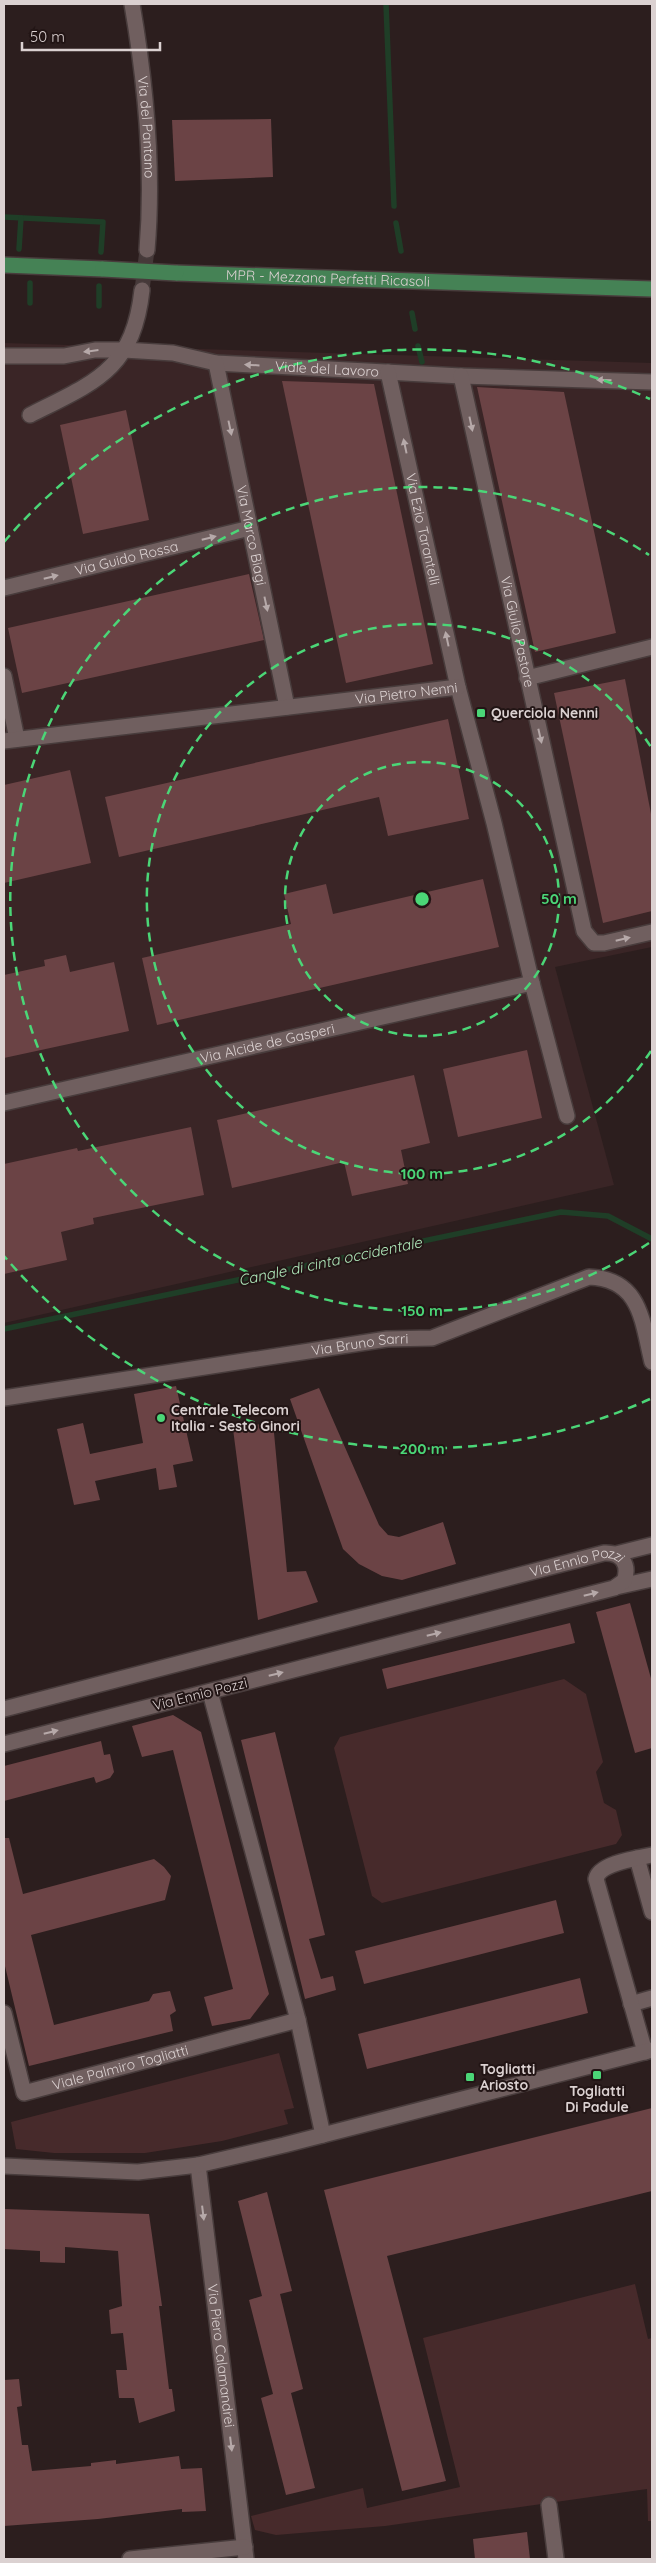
<svg xmlns="http://www.w3.org/2000/svg" width="656" height="2563" viewBox="0 0 656 2563" font-family="Quicksand,sans-serif">
<style>
.built{fill:#3a2526}
.green{fill:#472a2b}
.lines{fill:none;stroke-linecap:round;stroke-linejoin:round}
.stream{stroke:#1f3e27;stroke-width:5.5}
.building{fill:#6b4345}
.minor-tunnel{stroke:#463939;stroke-width:15;stroke-dasharray:15 8;stroke-linecap:butt}
.minor-casing{stroke:#483c3c;stroke-width:18}
.major-casing{stroke:#483c3c;stroke-width:18}
.minor{stroke:#705f5f;stroke-width:15}
.major{stroke:#458255;stroke-width:15}
.major-bridge-casing{stroke:#483c3c;stroke-width:18;stroke-linecap:butt}
.major-bridge{stroke:#458255;stroke-width:15}
.oneway{fill:#b6a9a9}
.ring{fill:none;stroke:#4bd677;stroke-width:2.5;stroke-dasharray:9 6}
.poi-dot{fill:#4bd677;stroke:#221515;stroke-width:2}
.labels{text-anchor:middle;dominant-baseline:central;stroke-width:4;stroke-linejoin:round;paint-order:stroke}
.street-label{font-size:14px;fill:#dbd1d1;stroke:#221515}
.poi-label{font-size:14px;font-weight:bold;fill:#dbd1d1;stroke:#221515;text-anchor:start}
.water-label{font-size:15px;font-style:italic;fill:#b0e9bb;stroke:#221515}
.centre{fill:#4bd677;stroke:#221515;stroke-width:2.5}
.ring-label{font-size:15px;text-anchor:middle;font-weight:bold;fill:#4bd677;stroke:#221515;stroke-width:4;stroke-linejoin:round;paint-order:stroke}
</style>
<rect width="100%" height="100%" fill="#2c1e1e"/>
<polygon class="built" points="4,343 652,363 652,947 555,967 614,1185 4,1323"/>
<g class="green">
<polygon points="564,1679 586,1694 603,1762 596,1772 604,1803 616,1810 622,1835 616,1844 382,1903 372,1896 334,1748 340,1737"/>
<polygon points="279,2053 294,2108 284,2110 288,2124 222,2141 145,2153 54,2153 16,2149 11,2122"/>
<polygon points="635,2284 648,2339 652,2338 652,2521 648,2521 647,2489 385,2526 276,2535 255,2530 251,2516 363,2488 367,2508 460,2487 423,2338"/>
</g>
<g class="lines">
<g class="stream">
<polyline points="386,4 394,206"/>
<polyline points="4,217 103,222 101,252"/>
<polyline points="396,223 401,251"/>
<polyline points="19,249 21,218"/>
<polyline points="30,283 30,303"/>
<polyline points="99,286 99,306"/>
<polyline points="412,313 415,329"/>
<polyline points="418,346 422,362"/>
<polyline points="4,1329 561,1212 608,1216 652,1239"/>
</g>
</g>
<g class="building">
<polygon points="271,119 273,177 175,181 172,120"/>
<polygon points="282,381 374,384 433,664 346,683"/>
<polygon points="477,387 564,392 616,633 535,652"/>
<polygon points="126,410 149,520 83,534 60,425"/>
<polygon points="249,574 264,640 22,693 8,628"/>
<polygon points="625,679 652,819 652,911 603,923 554,693"/>
<polygon points="448,719 469,819 388,836 379,797 119,857 105,797"/>
<polygon points="70,770 91,863 4,883 4,785"/>
<polygon points="483,879 499,947 157,1025 142,958 291,924 284,894 326,884 333,914"/>
<polygon points="66,955 70,972 114,962 129,1031 4,1058 4,975 45,966 44,960"/>
<polygon points="527,1050 542,1118 458,1137 443,1069"/>
<polygon points="414,1075 430,1143 401,1150 408,1184 352,1196 344,1162 232,1188 217,1120"/>
<polygon points="191,1127 204,1195 93,1218 94,1224 61,1232 67,1260 4,1274 4,1164 77,1148 78,1151"/>
<polygon points="176,1386 193,1461 173,1465 177,1487 159,1490 156,1468 95,1481 100,1500 74,1505 57,1429 83,1423 90,1454 143,1443 134,1394"/>
<polygon points="319,1388 379,1525 388,1535 399,1537 443,1522 456,1564 402,1580 382,1576 359,1564 343,1549 290,1399"/>
<polygon points="273,1422 287,1572 306,1571 318,1602 258,1620 233,1429"/>
<polygon points="630,1603 652,1682 652,1748 635,1753 596,1612"/>
<polygon points="570,1623 575,1643 387,1689 382,1669"/>
<polygon points="173,1715 201,1732 269,1994 250,2019 212,2026 204,1997 233,1989 173,1750 142,1757 132,1726"/>
<polygon points="275,1732 325,1935 309,1939 321,1979 333,1976 336,1990 305,1999 241,1740"/>
<polygon points="101,1741 104,1755 110,1754 114,1772 110,1778 96,1783 94,1777 4,1801 4,1766"/>
<polygon points="4,1838 9,1838 23,1894 154,1859 164,1867 171,1876 165,1900 31,1935 54,2025 149,2001 153,1994 170,1991 176,2011 170,2015 173,2031 29,2066 4,1962"/>
<polygon points="556,1900 564,1933 364,1984 355,1951"/>
<polygon points="580,1978 588,2013 367,2069 358,2034"/>
<polygon points="652,2108 652,2191 387,2256 446,2481 402,2491 324,2190"/>
<polygon points="267,2192 292,2291 280,2294 303,2389 291,2393 315,2488 286,2495 261,2398 273,2394 249,2300 262,2296 238,2201"/>
<polygon points="4,2209 149,2214 162,2306 159,2306 169,2389 172,2389 175,2411 139,2423 134,2398 119,2398 116,2370 127,2370 123,2333 111,2334 109,2310 122,2306 118,2251 65,2247 65,2263 40,2262 40,2251 4,2249"/>
<polygon points="19,2379 22,2406 17,2407 22,2445 28,2445 32,2471 91,2466 91,2463 116,2460 116,2464 179,2456 181,2469 202,2468 206,2511 182,2512 182,2509 98,2519 4,2526 4,2380"/>
<polygon points="527,2532 530,2559 475,2559 473,2539"/>
</g>
<g class="lines">
<polyline class="minor-tunnel" points="142,290 147,250"/>
<defs>
<g id="minor">
<path id="s1" d="M132 4C146 85 154 168 147 250"/>
<path id="s2" d="M4 356H64L95 350H124L173 353 216 363 461 376 652 382"/>
<path id="s3" d="M216 363 287 707"/>
<path id="s4" d="M388 372 458 687 494 823 532 983 567 1116"/>
<path id="s5" d="M461 376 584 931 594 943H604L652 932"/>
<path d="M30 415C95 382 133 370 142 290"/>
<path id="s6" d="M4 588 250 528"/>
<polyline points="4,676 17,739"/>
<polyline points="527,678 652,647"/>
<path id="s7" d="M4 741 458 687"/>
<path id="s8" d="M4 1103 532 983"/>
<path id="s9" d="M4 1398 387 1339 432 1338 589 1277C641 1279 642 1321 652 1362"/>
<polyline points="616,1554 652,1545"/>
<polyline points="616,1587 652,1579"/>
<polyline points="210,1692 298,2020 323,2135"/>
<path id="s10" d="M4 1709 604 1553C622 1552 630 1565 624 1581L614 1588 4 1744"/>
<polyline points="637,1858 652,1912"/>
<polyline points="631,2004 652,1998"/>
<path id="s11" d="M4 2013 24 2093 298 2020"/>
<path d="M645 2052 596 1879C599 1863 638 1858 652 1855"/>
<path id="s12" d="M198 2165 246 2559"/>
<polyline points="4,2166 138,2172 198,2165 284,2145 652,2050"/>
<polyline points="549,2505 556,2559"/>
<polyline points="130,2559 245,2547"/>
</g>
<g id="major">
<polyline points="4,265 103,269"/>
<path id="s13" d="M176 273 652 289"/>
</g>
</defs>
<use href="#minor" class="minor-casing"/>
<use href="#major" class="major-casing"/>
<use href="#minor" class="minor"/>
<use href="#major" class="major"/>
<defs>
<polyline id="major-bridge" points="103,269 176,273"/>
</defs>
<use href="#major-bridge" class="major-bridge-casing"/>
<use href="#major-bridge" class="major-bridge"/>
</g>
<defs><path id="oneway-solid" d="M-6-.8H1V-3.2L6.5 0L1 3.2V.8H-6Z" transform="scale(1.25)"/></defs>
<g class="oneway">
<use href="#oneway-solid" transform="translate(91 351) rotate(173)"/>
<use href="#oneway-solid" transform="translate(252 365) rotate(-177)"/>
<use href="#oneway-solid" transform="translate(604 380) rotate(-179)"/>
<use href="#oneway-solid" transform="translate(471 424) rotate(78)"/>
<use href="#oneway-solid" transform="translate(230 428) rotate(78)"/>
<use href="#oneway-solid" transform="translate(405 446) rotate(-102)"/>
<use href="#oneway-solid" transform="translate(209 538) rotate(-14)"/>
<use href="#oneway-solid" transform="translate(51 577) rotate(-14)"/>
<use href="#oneway-solid" transform="translate(266 604) rotate(78)"/>
<use href="#oneway-solid" transform="translate(447 639) rotate(-102)"/>
<use href="#oneway-solid" transform="translate(540 736) rotate(77)"/>
<use href="#oneway-solid" transform="translate(623 939) rotate(-13)"/>
<use href="#oneway-solid" transform="translate(591 1594) rotate(-14)"/>
<use href="#oneway-solid" transform="translate(434 1634) rotate(-14)"/>
<use href="#oneway-solid" transform="translate(276 1674) rotate(-14)"/>
<use href="#oneway-solid" transform="translate(51 1732) rotate(-14)"/>
<use href="#oneway-solid" transform="translate(203 2213) rotate(83)"/>
<use href="#oneway-solid" transform="translate(231 2444) rotate(83)"/>
</g>
<g class="ring">
<circle cx="422" cy="899" r="137"/>
<path d="M651 1051A275 275 0 1 1 651 747"/>
<path d="M649 1243A412 412 0 1 1 649 555"/>
<path d="M650 1399A550 550 0 0 1 4 1256M4 542A550 550 0 0 1 650 399"/>
</g>
<g class="poi-dot">
<rect x="476" y="708" width="10" height="10" rx="2.5"/>
<circle cx="161" cy="1418" r="5"/>
<rect x="592" y="2070" width="10" height="10" rx="2.5"/>
<rect x="465" y="2072" width="10" height="10" rx="2.5"/>
</g>
<g class="labels">
<g class="street-label">
<text stroke="none"><textPath href="#s1" startOffset="124">Via del Pantano</textPath></text>
<text stroke="none"><textPath href="#s13" startOffset="152">MPR - Mezzana Perfetti Ricasoli</textPath></text>
<text stroke="none"><textPath href="#s2" startOffset="325">Viale del Lavoro</textPath></text>
<text stroke="none"><textPath href="#s4" startOffset="161">Via Ezio Tarantelli</textPath></text>
<text stroke="none"><textPath href="#s3" startOffset="176">Via Marco Biagi</textPath></text>
<text stroke="none"><textPath href="#s6" startOffset="126">Via Guido Rossa</textPath></text>
<text stroke="none"><textPath href="#s5" startOffset="262">Via Giulio Pastore</textPath></text>
<text stroke="none"><textPath href="#s7" startOffset="405">Via Pietro Nenni</textPath></text>
<text stroke="none"><textPath href="#s8" startOffset="270">Via Alcide de Gasperi</textPath></text>
<text stroke="none"><textPath href="#s9" startOffset="360">Via Bruno Sarri</textPath></text>
<text stroke="none"><textPath href="#s10" startOffset="592">Via Ennio Pozzi</textPath></text>
<text transform="translate(200 1694) rotate(-14)">Via Ennio Pozzi</text>
<text stroke="none"><textPath href="#s11" startOffset="182">Viale Palmiro Togliatti</textPath></text>
<text stroke="none"><textPath href="#s12" startOffset="192">Via Piero Calamandrei</textPath></text>
</g>
<g class="poi-label">
<text x="491" y="713">Querciola Nenni</text>
<text x="171" y="1410">Centrale Telecom<tspan x="171" dy="16">Italia - Sesto Ginori</tspan></text>
<text x="480" y="2069">Togliatti<tspan x="480" dy="16">Ariosto</tspan></text>
<text x="597" y="2091" text-anchor="middle">Togliatti<tspan x="597" dy="16">Di Padule</tspan></text>
</g>
<g class="water-label">
<text transform="translate(330 1261) rotate(-12)">Canale di cinta occidentale</text>
</g>
</g>
<circle cx="422" cy="899" r="8" class="centre"/>
<g class="ring-label">
<text x="559" y="904">50 m</text>
<text x="422" y="1179">100 m</text>
<text x="422" y="1316">150 m</text>
<text x="422" y="1454">200 m</text>
</g>
<rect width="656" height="2563" fill="none" stroke="#dbd1d1" stroke-width="10"/>
<path d="M22 42v8h138v-8" fill="none" stroke="#dbd1d1" stroke-width="2.5"/>
<text x="30" y="42" font-size="15" fill="#dbd1d1" stroke="#221515" stroke-width="4" paint-order="stroke">50 m</text>
</svg>
